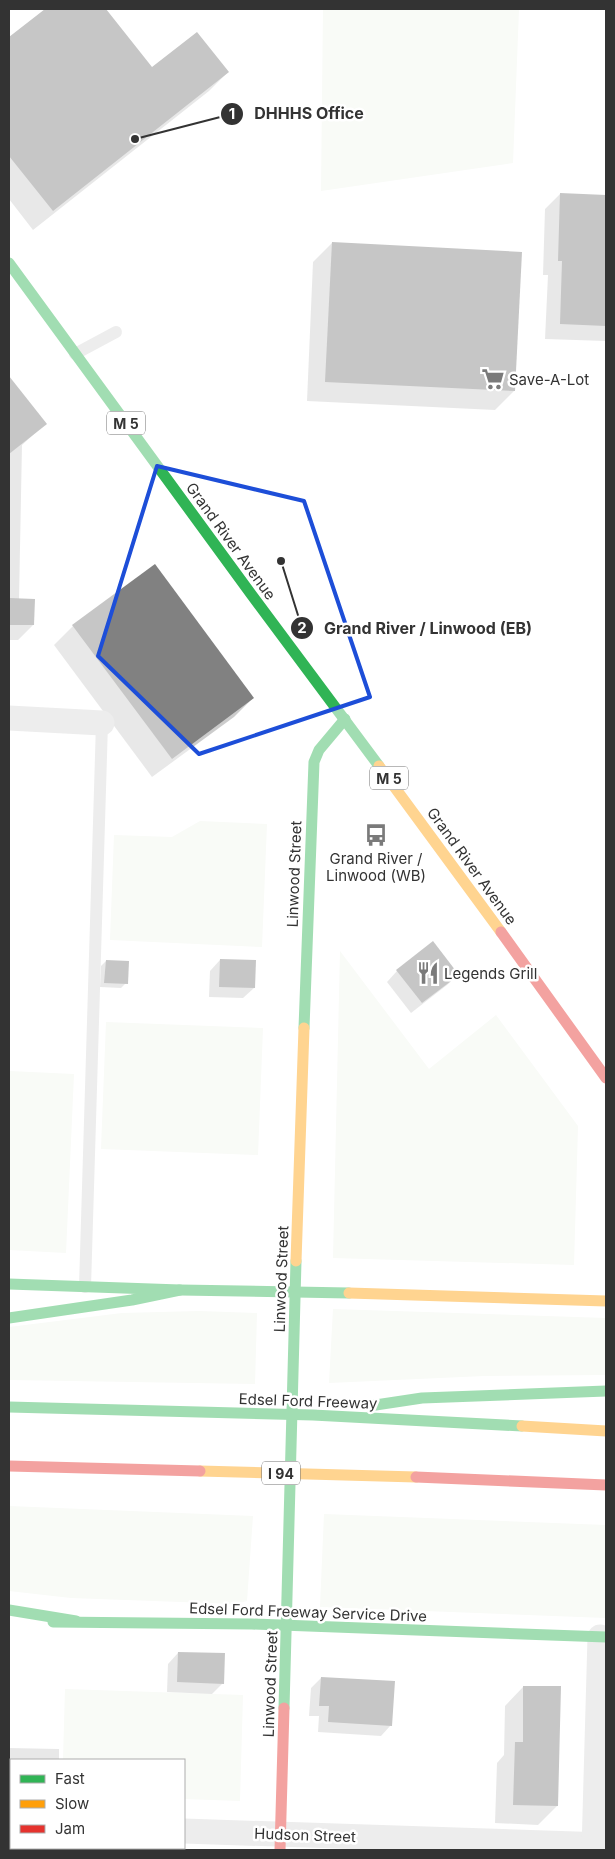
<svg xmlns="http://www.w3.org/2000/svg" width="615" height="1859" viewBox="0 0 615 1859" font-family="Inter,sans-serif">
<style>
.green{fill:#f1f5ed}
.shadow{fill:#0003}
.building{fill:#818181}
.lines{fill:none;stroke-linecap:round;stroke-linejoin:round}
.lane{stroke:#d7d7d7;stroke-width:12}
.street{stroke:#d7d7d7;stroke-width:25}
.fast{stroke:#30b455;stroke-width:11}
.slow{stroke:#ff9f0a;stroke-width:11}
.jam{stroke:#e5322d;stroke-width:11}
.marked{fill:none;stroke:#1d4ed8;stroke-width:4;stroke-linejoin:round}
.labels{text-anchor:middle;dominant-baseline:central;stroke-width:5;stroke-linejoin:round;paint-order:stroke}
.shield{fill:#fff;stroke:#707070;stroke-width:1}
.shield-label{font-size:14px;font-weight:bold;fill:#333}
.poi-label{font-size:15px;fill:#333;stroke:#fff;text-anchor:start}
.street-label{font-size:15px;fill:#333;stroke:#fff}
.leader{fill:none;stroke:#333;stroke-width:2}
.callout-dot{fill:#333;stroke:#fff;stroke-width:2}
.mark-label{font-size:15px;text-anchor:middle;font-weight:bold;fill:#fff}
.callout-label{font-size:16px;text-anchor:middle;font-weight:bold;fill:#333;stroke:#fff;stroke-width:5;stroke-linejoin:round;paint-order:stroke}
</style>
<rect width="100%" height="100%" fill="#fff"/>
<g class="green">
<polygon points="323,9 519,9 513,163 321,191"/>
<polygon points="200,821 267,824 262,947 110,940 114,835 172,837"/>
<polygon points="340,951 429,1069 496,1015 578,1126 574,1265 333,1258"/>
<polygon points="106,1022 263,1028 258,1155 101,1149"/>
<polygon points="9,1071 74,1074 66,1253 9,1250"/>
<polygon points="333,1309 606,1318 606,1375 484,1376 329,1383"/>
<polygon points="199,1311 257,1313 255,1384 9,1380 9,1327 122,1313"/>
<polygon points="9,1506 253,1516 247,1601 236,1604 71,1598 9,1591"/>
<polygon points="324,1514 606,1525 606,1618 320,1607"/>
<polygon points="65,1689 243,1695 240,1801 184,1799 184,1760 63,1760"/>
</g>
<g class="shadow">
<polygon points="47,9 104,9 152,69 228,72 209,91 33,230 9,199 9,39"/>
<polygon points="560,194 606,196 606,341 545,339 548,275 543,275 545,209"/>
<polygon points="332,243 514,391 495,410 307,401 313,262"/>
<polygon points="9,378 45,424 22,445 19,600 33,625 18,640 9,640"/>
<polygon points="73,626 253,698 234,717 152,777 54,645"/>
<polygon points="220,960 254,988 243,998 209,997 210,971"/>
<polygon points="106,961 126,983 121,988 100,987 101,966"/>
<polygon points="397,971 458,975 447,985 411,1013 387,982"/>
<polygon points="178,1653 222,1684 212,1694 167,1692 168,1664"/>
<polygon points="321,1678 391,1725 381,1736 318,1732 319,1716 309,1716 311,1688"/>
<polygon points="523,1687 557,1806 538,1825 495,1823 497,1763 504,1755 505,1706"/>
<polygon points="9,1748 59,1749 59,1760 11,1760 11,1786 9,1786"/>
</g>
<g class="building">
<polygon points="45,9 106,9 152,67 197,32 229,72 53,211 9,156 9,37"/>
<polygon points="560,193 606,195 606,326 560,324 562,261 558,261"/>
<polygon points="332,242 522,252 515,391 325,382"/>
<polygon points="9,376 47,424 9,454"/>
<polygon points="155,564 254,698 172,759 72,625"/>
<polygon points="9,598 35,599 34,625 9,625"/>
<polygon points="433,941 459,975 422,1003 396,970"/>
<polygon points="220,959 256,960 255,988 219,987"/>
<polygon points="106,960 129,961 128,984 104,983"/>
<polygon points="178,1652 225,1653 224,1684 177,1682"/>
<polygon points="321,1677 395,1681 392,1726 328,1722 329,1706 319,1706"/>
<polygon points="523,1686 561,1686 558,1806 513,1805 515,1742 523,1742"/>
</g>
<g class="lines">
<g class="lane">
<polyline points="75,354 116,332"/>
<polyline points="85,1287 102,723"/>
</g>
<g class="street">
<polyline points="9,718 102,723"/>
<polyline points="9,1824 11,1825"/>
<polyline points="184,1831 606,1845"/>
<polyline points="594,1850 600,1637"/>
</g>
<g class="fast">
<polyline points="9,263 251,594 379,766"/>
<polyline points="304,1028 314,762 319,750 345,719"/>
<polyline points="9,1284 180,1290 349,1293"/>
<polyline points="9,1318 132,1300 180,1290"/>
<polyline points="369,1406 422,1398 606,1391"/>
<polyline points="9,1407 313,1415 522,1426"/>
<polyline points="9,1610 76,1621"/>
<polyline points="53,1622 252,1624 606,1637"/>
<polyline points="284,1708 296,1261"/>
</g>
<g class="slow">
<polyline points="379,766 501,932"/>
<polyline points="296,1261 304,1028"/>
<polyline points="349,1293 606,1301"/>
<polyline points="522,1426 606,1431"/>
<polyline points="200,1471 416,1477"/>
</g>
<g class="jam">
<polyline points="501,932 606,1078"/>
<polyline points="9,1466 200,1471"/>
<polyline points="416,1477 606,1485"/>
<polyline points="280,1850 284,1708"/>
</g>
</g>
<path d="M0 0H615V1859H0ZM157 466 304 501 370 697 199 754 98 656Z" fill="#fff" fill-opacity=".55" fill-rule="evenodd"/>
<path class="marked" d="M157 466 304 501 370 697 199 754 98 656Z"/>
<defs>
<symbol id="supermarket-bare" viewBox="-9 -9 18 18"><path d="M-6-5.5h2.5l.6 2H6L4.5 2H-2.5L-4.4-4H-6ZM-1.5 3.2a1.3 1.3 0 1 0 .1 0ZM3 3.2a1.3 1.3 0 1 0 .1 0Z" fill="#7a7a7a" stroke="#fff" stroke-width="2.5" paint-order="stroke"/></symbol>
<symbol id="bus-bare" viewBox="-9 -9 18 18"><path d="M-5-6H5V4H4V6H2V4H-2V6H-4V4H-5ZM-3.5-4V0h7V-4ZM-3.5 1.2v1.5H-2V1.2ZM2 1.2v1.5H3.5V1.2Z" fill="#7a7a7a" stroke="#fff" stroke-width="2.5" paint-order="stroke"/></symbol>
<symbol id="restaurant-bare" viewBox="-9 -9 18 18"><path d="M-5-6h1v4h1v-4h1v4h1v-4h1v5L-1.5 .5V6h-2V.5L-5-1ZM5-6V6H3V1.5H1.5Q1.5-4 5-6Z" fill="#7a7a7a" stroke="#fff" stroke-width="2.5" paint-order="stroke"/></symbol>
</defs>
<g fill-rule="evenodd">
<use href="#supermarket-bare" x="477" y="363" width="32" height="32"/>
<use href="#bus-bare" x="360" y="819" width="32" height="32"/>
<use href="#restaurant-bare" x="412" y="957" width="32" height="32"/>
</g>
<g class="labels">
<g class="shield">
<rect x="107" y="411.5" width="38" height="23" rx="4"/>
<rect x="370" y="766.5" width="38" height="23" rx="4"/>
<rect x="262" y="1461.5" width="38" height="23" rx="4"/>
</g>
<g class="shield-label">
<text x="126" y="423">M 5</text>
<text x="389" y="778">M 5</text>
<text x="281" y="1473">I 94</text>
</g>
<g class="poi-label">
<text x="509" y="379">Save-A-Lot</text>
<text x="376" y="858" text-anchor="middle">Grand River /<tspan x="376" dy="17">Linwood (WB)</tspan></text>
<text x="444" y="973">Legends Grill</text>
</g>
<g class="street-label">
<text transform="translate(231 541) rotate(54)">Grand River Avenue</text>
<text transform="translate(472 866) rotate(54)">Grand River Avenue</text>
<text transform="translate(294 874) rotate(-88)">Linwood Street</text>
<text transform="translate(281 1279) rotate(-88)">Linwood Street</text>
<text transform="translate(308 1401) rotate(2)">Edsel Ford Freeway</text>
<text transform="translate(308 1612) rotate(2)">Edsel Ford Freeway Service Drive</text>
<text transform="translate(270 1684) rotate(-88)">Linwood Street</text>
<text transform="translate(305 1835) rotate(2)">Hudson Street</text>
</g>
</g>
<path class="leader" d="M135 139L232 114M281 561L302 628"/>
<g class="callout-dot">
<circle cx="135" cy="139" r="5"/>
<circle cx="281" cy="561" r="5"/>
<circle cx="232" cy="114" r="12"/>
<circle cx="302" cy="628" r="12"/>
</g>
<g class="mark-label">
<text x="232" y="119">1</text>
<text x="302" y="633">2</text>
</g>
<g class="callout-label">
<text x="309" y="119">DHHHS Office</text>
<text x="428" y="634">Grand River / Linwood (EB)</text>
</g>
<rect width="615" height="1859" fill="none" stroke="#333333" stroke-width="20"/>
<rect x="10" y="1759" width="175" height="90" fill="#ffffff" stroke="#adadad"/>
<rect x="20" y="1775" width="25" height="8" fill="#30b455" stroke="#adadad"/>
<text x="55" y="1784" font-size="15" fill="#333333">Fast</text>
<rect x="20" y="1800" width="25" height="8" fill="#ff9f0a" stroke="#adadad"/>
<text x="55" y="1809" font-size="15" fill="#333333">Slow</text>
<rect x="20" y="1825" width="25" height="8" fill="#e5322d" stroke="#adadad"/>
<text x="55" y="1834" font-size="15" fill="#333333">Jam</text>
</svg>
